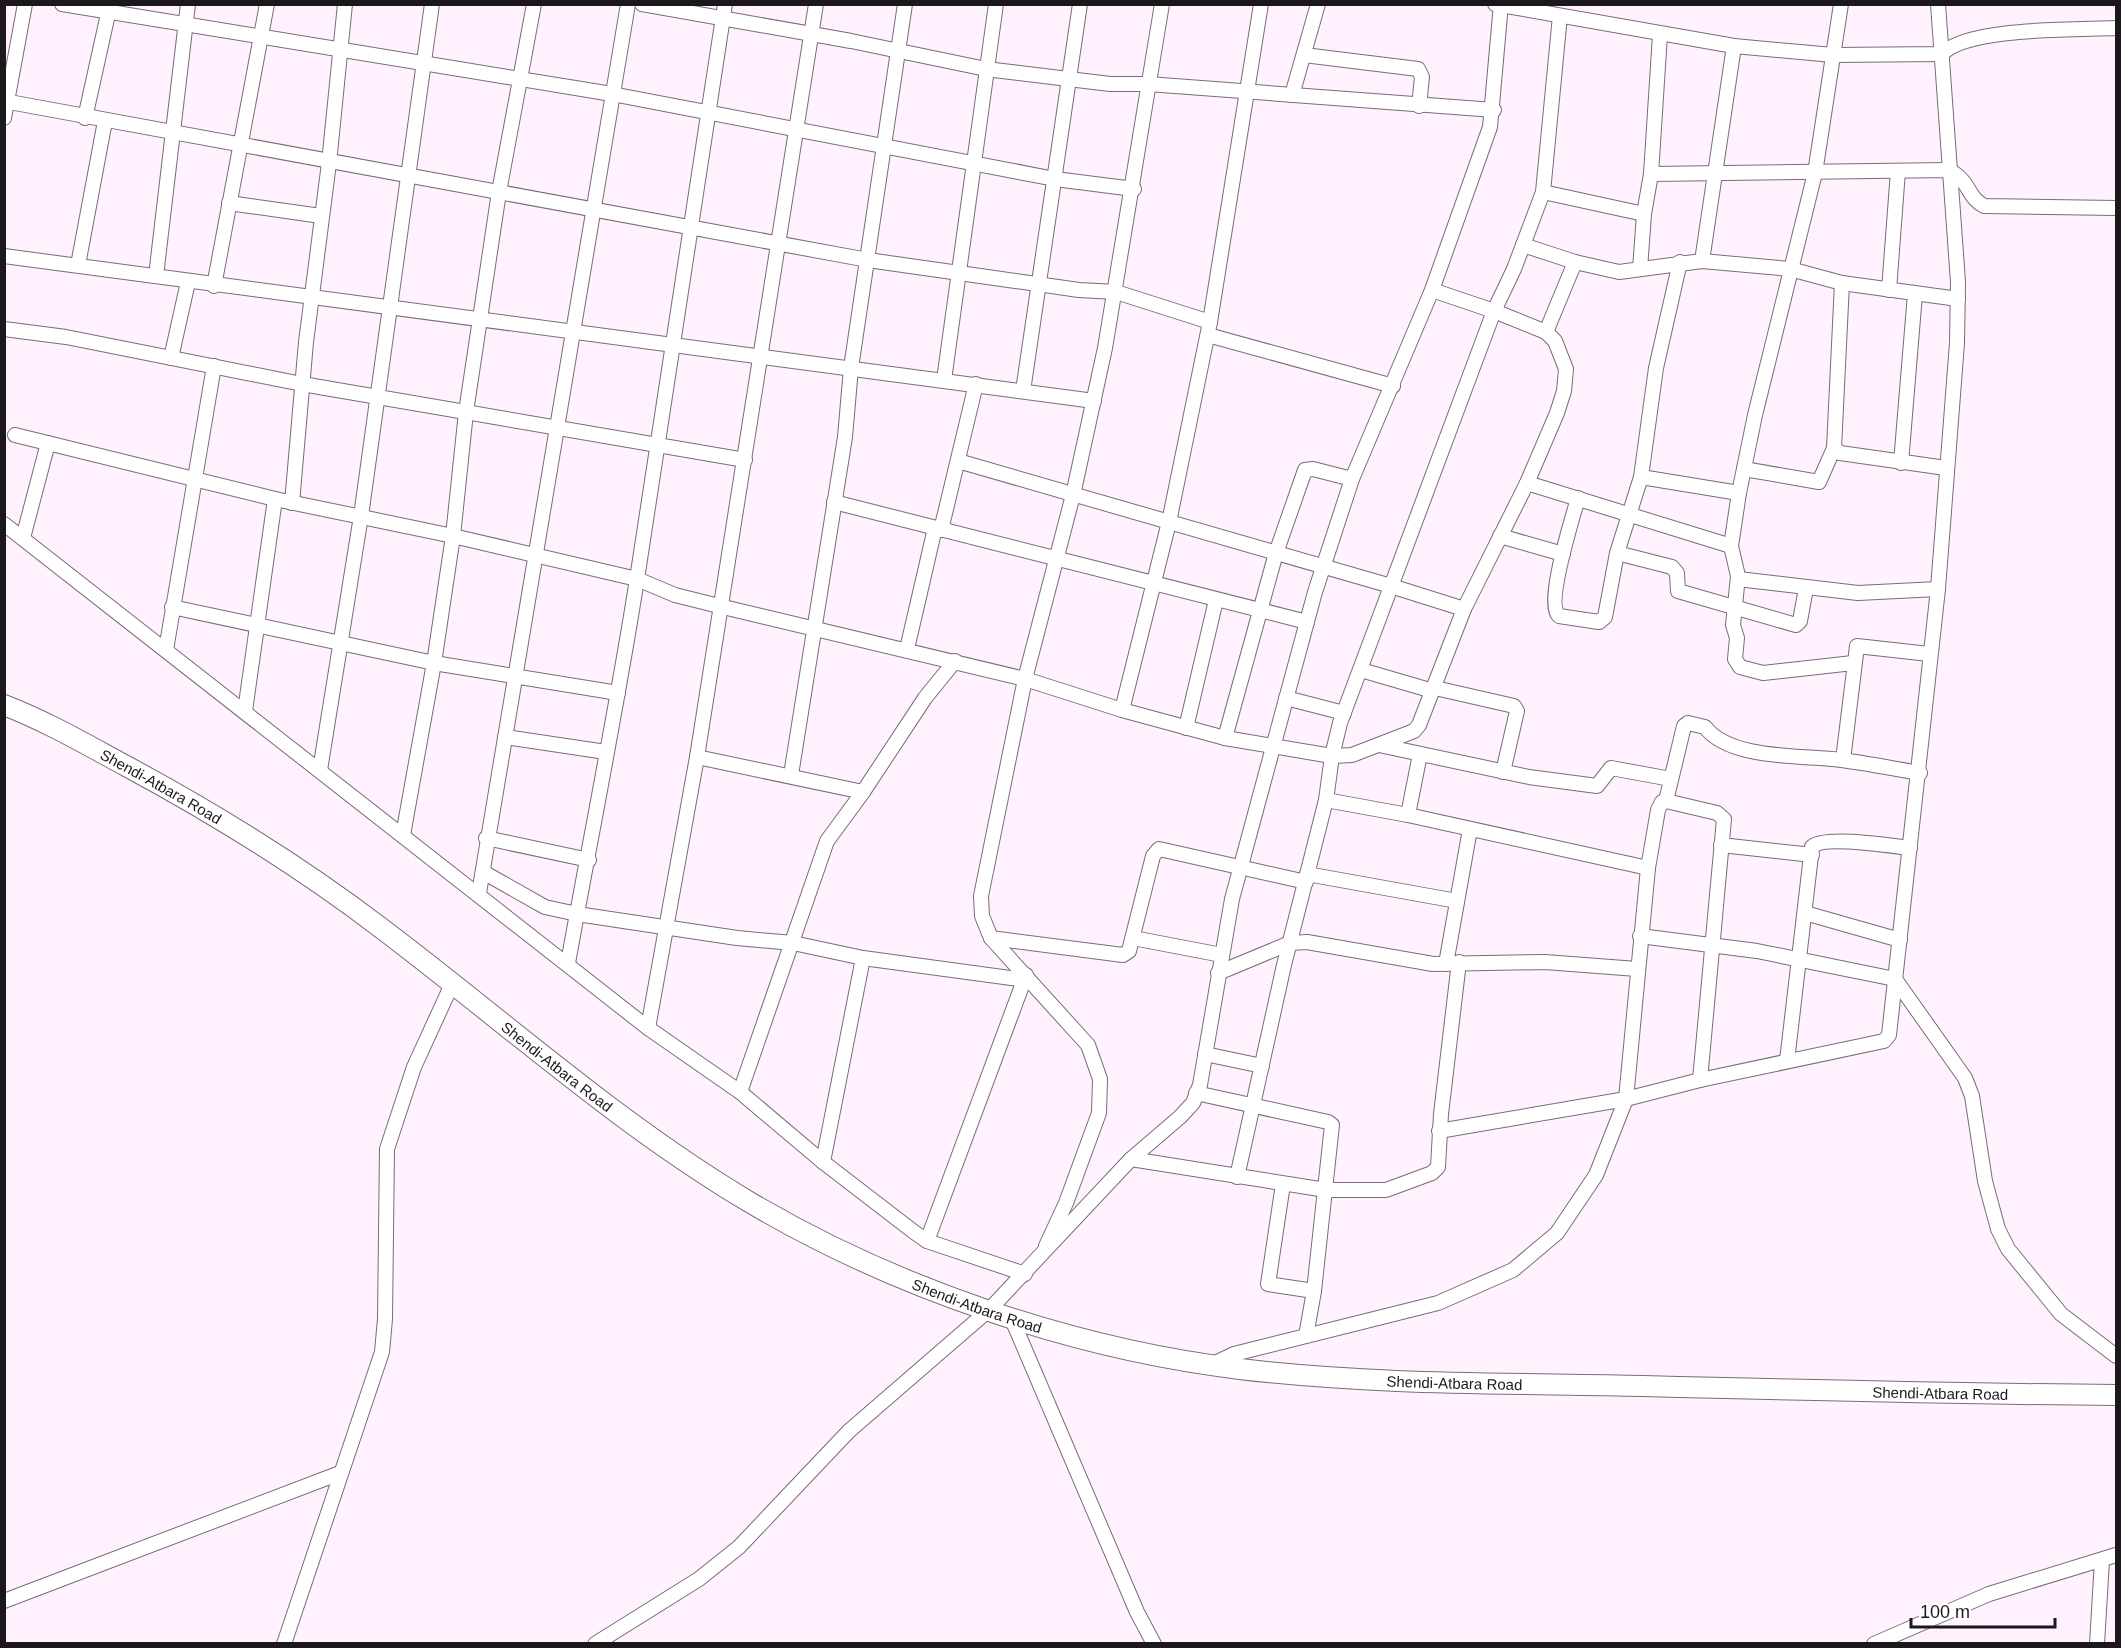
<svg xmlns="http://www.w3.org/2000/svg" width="2121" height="1648" viewBox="0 0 2121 1648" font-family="Arial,sans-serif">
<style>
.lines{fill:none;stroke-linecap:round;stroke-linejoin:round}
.minor-casing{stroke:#796c78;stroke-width:16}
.highway-casing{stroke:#796c78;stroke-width:22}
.minor{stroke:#fff;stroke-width:14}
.highway{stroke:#fff;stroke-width:20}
.labels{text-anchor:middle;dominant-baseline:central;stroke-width:5;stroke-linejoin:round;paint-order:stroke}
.street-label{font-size:15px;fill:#1c171c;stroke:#fff}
</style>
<rect width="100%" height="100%" fill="#fff1fe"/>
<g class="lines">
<defs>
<g id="minor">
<polyline points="62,4 612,94 1055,179 1134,189"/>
<polyline points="642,4 851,41 986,69 1110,84 1148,84 1494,110"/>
<path d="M1495 4 1734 46 1833 55 1942 54C1967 27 2077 30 2116 28"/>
<polyline points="1841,4 1815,173 1755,415 1739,493 1731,546 1738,576 1733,625 1737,638 1735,659 1740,667 1763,673 1853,663"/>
<polyline points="1304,55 1418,69 1422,77 1419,106"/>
<polyline points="1292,95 1318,4"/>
<polyline points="4,101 868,260 1079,290 1116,292 1210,322 1261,4"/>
<polyline points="4,118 25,4"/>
<polyline points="85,118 110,5"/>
<path d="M1651 174 1949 170C1971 182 1967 197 1984 206L2116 208"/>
<polyline points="1543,192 1644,214"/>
<polyline points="229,203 321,216"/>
<polyline points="1523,245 1575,262 1619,272 1702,261 1790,269 1842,283 1958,299"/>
<polyline points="4,256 1094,401"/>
<polyline points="1702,261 1734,46"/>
<polyline points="78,265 105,121"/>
<polyline points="1640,269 1644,214 1651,174 1660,35"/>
<polyline points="156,276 188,4"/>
<polyline points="1842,283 1834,448 1840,453 1946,468"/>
<polyline points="214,286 267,4"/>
<polyline points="1889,290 1898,171"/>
<polyline points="4,329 66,337 302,384 745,460"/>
<polyline points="1546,332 1575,262"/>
<polyline points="1208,335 1393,386"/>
<polyline points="171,358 188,282"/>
<polyline points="944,380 996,4"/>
<polyline points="1023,391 1080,4"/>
<polyline points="15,435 275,499 453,536 637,579 675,595 719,606 1025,679 1122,710 1225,738 1332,756 1352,755 1414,731 1419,725 1464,609 1527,483 1557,413 1564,391 1566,369 1555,341 1546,332 1494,311 1432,290"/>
<polyline points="958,461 1391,586 1464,609"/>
<polyline points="1901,463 1915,294"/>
<polyline points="1744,469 1819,482 1834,448"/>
<polyline points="1641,477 1739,493"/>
<polyline points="1527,483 1731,546"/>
<path d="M1578 498C1573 517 1545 603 1559 616L1599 622 1605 617 1617 553 1641 477 1656 368 1680 262"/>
<polyline points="834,502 1307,622"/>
<polyline points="292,503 306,342 329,163 345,4"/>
<polyline points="4,524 648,1028 740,1092 823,1162 914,1232 927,1241 1025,1274"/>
<polyline points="941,530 976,384"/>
<polyline points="1500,536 1563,554"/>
<polyline points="23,538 48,443"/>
<polyline points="1617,553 1672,567 1677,573 1678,591 1796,625 1800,621 1806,588"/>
<polyline points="1738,579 1858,593 1938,589"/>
<polyline points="172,607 434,663 618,693"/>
<polyline points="907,649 935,528"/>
<polyline points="166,650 214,366"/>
<polyline points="1361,670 1433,691"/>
<polyline points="1435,688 1514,706 1517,711 1503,772"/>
<polyline points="1286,698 1344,713"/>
<polyline points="1122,710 1169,522 1210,322"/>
<polyline points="245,711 275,499"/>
<polyline points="1186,728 1216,600"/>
<polyline points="505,737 606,752"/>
<polyline points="1225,738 1276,553 1305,470 1313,469 1352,479"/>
<polyline points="1379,745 1529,777 1597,786 1611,768 1671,779"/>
<polyline points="697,757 863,792 827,841 740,1092"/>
<polyline points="1843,760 1857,646 1929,654"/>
<polyline points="320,770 361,516 432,4"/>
<polyline points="791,775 845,437 851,368 905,4"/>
<polyline points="863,792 925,698 955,661"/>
<polyline points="1326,800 1408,815 1648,868"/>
<path d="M1666 801 1684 726 1688 723 1705 727C1730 760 1802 755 1841 760 1867 763 1894 769 1920 773"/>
<polyline points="1408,815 1420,754"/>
<polyline points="403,835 434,663 453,536 466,412 499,192 534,4"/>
<polyline points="486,838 589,860"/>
<polyline points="1721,845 1812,855"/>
<polyline points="483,872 545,907 577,914 737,938 793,943 863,958 1025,980"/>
<polyline points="1307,874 1457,901"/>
<polyline points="479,893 628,4"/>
<polyline points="1805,913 1900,940"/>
<polyline points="1640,936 1757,951 1895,979 1965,1078 1972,1096 1985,1181 1998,1229 2008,1249 2061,1314 2116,1356"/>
<polyline points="991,938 1123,955 1129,951 1153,856 1159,849 1306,882"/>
<polyline points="1133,938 1222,955"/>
<path d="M568 963C591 835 617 707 637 579 667 387 695 196 725 4"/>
<polyline points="1446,964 1470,829"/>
<polyline points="1218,973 1290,943 1307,942 1433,964 1545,962 1637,969"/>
<polyline points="648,1028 697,757 816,4"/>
<polyline points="1205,1054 1262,1066"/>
<path d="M1787 1061 1812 847C1823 835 1893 846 1910 848"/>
<polyline points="1196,1093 1328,1122 1332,1125 1314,1291 1306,1336"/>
<polyline points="1439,1131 1626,1099 1700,1080 1884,1041 1889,1035 1938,589 1957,343 1958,282 1938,4"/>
<polyline points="1131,1159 1326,1190 1386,1190 1432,1173 1438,1167 1441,1114 1459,962"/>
<polyline points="823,1162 863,958"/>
<polyline points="1237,1177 1284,965 1326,800 1332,756 1340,723 1494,311 1514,269 1543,192 1560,16"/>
<polyline points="1283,1184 1268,1284 1314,1291"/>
<polyline points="927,1241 1026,975"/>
<polyline points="1046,1246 1066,1203 1099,1113 1100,1079 1088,1045 991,938 982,916 981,896 1025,679 1073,495 1105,348 1162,4"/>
<polyline points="1011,1317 1137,1612 1154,1644"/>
<polyline points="1213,1364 1234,1354 1438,1303 1513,1270 1557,1233 1596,1175 1626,1099 1648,868 1658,810 1662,802 1666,801 1717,813 1724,819 1700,1080"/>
<polyline points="4,1601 340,1473"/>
<polyline points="284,1644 382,1352 385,1319 387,1149 414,1067 452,984"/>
<polyline points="595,1644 699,1579 739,1547 849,1431 990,1309 1131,1159 1180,1117 1193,1103 1200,1085 1232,899 1315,592 1352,479 1432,290 1490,127 1501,4"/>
<polyline points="1874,1644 1989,1594 2116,1555"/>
<polyline points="2097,1644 2102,1560"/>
</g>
<g id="highway">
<path id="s1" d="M4 705C48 722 87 745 128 767 217 815 301 867 381 928 503 1020 619 1125 751 1203 895 1288 1074 1349 1240 1369 1373 1385 1509 1383 1643 1386 1801 1390 1959 1394 2116 1395"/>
</g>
</defs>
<use href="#minor" class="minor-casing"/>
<use href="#highway" class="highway-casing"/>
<use href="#minor" class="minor"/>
<use href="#highway" class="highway"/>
</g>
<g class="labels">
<g class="street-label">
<text stroke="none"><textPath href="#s1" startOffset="177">Shendi-Atbara Road</textPath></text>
<text stroke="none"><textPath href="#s1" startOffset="663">Shendi-Atbara Road</textPath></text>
<text stroke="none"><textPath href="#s1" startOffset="1149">Shendi-Atbara Road</textPath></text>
<text stroke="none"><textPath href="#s1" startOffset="1635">Shendi-Atbara Road</textPath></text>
<text stroke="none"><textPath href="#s1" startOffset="2121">Shendi-Atbara Road</textPath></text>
</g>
</g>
<rect width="2121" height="1648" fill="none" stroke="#1c171c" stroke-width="12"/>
<path d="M1911 1618v9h144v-9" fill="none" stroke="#1c171c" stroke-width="3"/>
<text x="1920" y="1618" font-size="18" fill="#1c171c" stroke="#ffffff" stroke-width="4.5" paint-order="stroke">100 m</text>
</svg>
